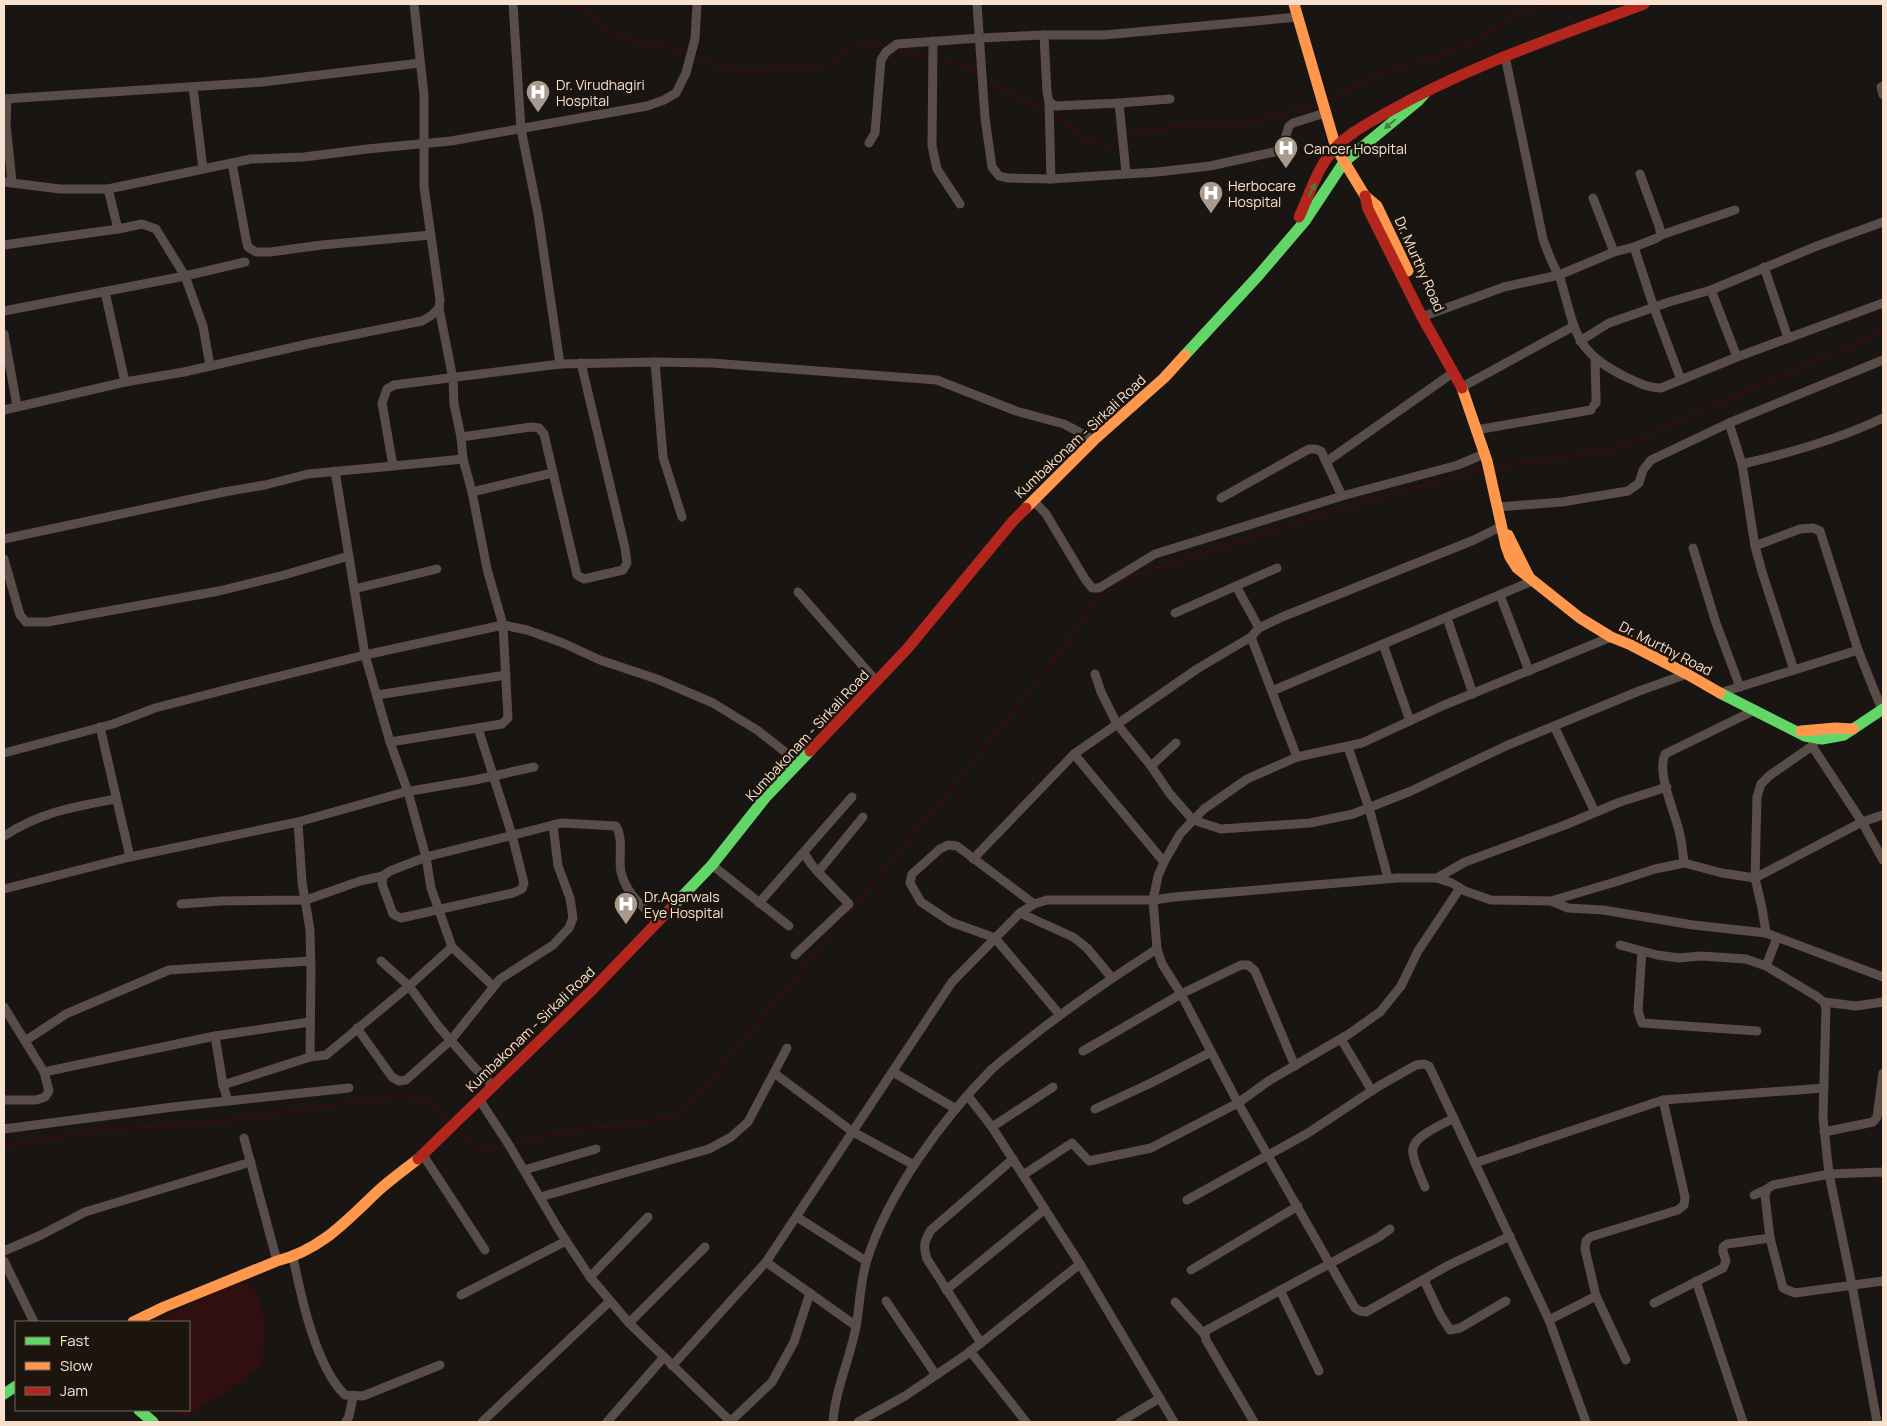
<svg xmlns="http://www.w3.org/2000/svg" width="1887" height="1426" viewBox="0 0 1887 1426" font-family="Manrope,sans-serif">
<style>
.water{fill:#310f10}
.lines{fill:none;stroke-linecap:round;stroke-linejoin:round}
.stream{stroke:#310f10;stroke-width:2.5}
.street{stroke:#584d48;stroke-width:9}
.fast{stroke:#63d668;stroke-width:11}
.slow{stroke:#ff974d;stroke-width:11}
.jam{stroke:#b3261e;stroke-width:11}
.oneway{fill:#437f40}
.labels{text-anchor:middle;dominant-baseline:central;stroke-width:5;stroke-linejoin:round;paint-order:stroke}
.poi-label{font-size:14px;fill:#f9e1cf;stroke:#1c150e;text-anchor:start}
.street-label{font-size:14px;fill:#f9e1cf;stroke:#1c150e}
</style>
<rect width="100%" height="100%" fill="#181512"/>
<path class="water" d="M247 1283C270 1301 264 1338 263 1363L240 1383 185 1417 170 1410H189V1322H154L227 1286Z"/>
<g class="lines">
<g class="stream">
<polyline points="567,4 577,6 614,33 635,42 653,43 688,54"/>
<polyline points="895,49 968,67 980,76"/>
<polyline points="693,55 731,71 760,71 798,66 818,67 834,62 864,40 888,47"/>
<polyline points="984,79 1046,111"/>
<path d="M1325 101C1343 96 1357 84 1374 77 1406 65 1440 58 1471 43 1490 34 1504 18 1524 11 1544 4 1568 9 1589 4"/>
<polyline points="1053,115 1063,121 1086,139 1109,147 1120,139"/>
<polyline points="1125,137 1181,125 1252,123 1318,104"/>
<polyline points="1491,467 1611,451 1883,331"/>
<path d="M456 1130C474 1149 482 1149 507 1145"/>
<polyline points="512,1144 582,1128 620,1126 671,1117 706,1085 956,783 1051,664 1093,605 1125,578 1391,494 1483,469"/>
<polyline points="4,1146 99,1130 211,1123 401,1095 433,1104 449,1122"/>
</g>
<g class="street">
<polyline points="513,4 521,129 538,214 560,364"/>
<polyline points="977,4 985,118 992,167 999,176 1007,178 1051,179 1157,172 1210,166 1274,152 1282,148 1289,126 1293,123 1325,113"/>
<polyline points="1044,35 1047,92 1049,102 1056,106 1119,103 1170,99"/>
<polyline points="933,41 932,146 937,169 960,204"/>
<path d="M1505 56 1543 239C1546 247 1549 256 1553 264 1555 269 1558 273 1560 278 1576 331 1573 352 1628 378 1639 383 1648 388 1661 388L1737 357 1883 303"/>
<polyline points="1883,86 1881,87 1883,95"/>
<polyline points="193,87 203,169"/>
<polyline points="4,99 262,82 420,63"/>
<polyline points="7,99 6,124 12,182"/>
<polyline points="1049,102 1051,179"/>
<polyline points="1119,103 1126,173"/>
<polyline points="869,143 875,133 881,60 886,52 897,44 980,38 1044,35 1104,35 1298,17"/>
<polyline points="232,163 246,239 248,247 256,252 270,252 322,245 431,235"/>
<polyline points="4,182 60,189 108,189 251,159 304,157 367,149 451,141 647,106 664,100 676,93 686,73 695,39 697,4"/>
<polyline points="108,189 118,229"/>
<polyline points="1593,198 1614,252"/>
<polyline points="1661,235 1735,210"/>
<polyline points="4,245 118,229 142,224 156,229 185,276 203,326 210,366"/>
<polyline points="1634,247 1654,308 1681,380"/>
<polyline points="1764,267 1788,338"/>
<polyline points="1711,290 1737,357"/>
<polyline points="105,292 125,382"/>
<polyline points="4,311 185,276 245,262"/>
<polyline points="1427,315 1504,287 1559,275 1614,252 1634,247 1657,238 1661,235 1659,226 1640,174"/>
<polyline points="4,334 17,406"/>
<polyline points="1580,341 1609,323 1669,302 1711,290 1817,246 1883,222"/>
<polyline points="655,362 663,457 682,517"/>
<polyline points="1462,387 1574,326"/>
<polyline points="1594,405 1596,403 1596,397 1595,360"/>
<polyline points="4,410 125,382 184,372 312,343 422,321 432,315 439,308 440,300 424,187 424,95 414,4"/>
<polyline points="1729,423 1742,464 1755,546 1762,572 1794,670"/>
<polyline points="1476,430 1591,410"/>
<polyline points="461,437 531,427 539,428 544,434 577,575 584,579 623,570 627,563 625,548 581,363"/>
<polyline points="1326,462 1454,372"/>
<path d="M1742 464C1790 453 1839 439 1883 418"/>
<polyline points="393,466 463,459"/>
<polyline points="335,471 365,655 390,742 408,792 426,857 431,888 452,947 493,986"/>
<polyline points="472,492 552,473"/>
<polyline points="1221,498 1309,449 1315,449 1321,451 1342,496"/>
<polyline points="1033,500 1046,514 1085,579 1092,588 1099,588 1155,554 1342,496 1458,465 1484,454"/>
<polyline points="1498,507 1562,502 1628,491 1639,483 1643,470 1651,460 1729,423 1883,360"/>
<polyline points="4,539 224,492 265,485 308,474 393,466 382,403 387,389 394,385 560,364 655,362 712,363 937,380 1016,411 1064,424 1094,440"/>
<polyline points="1755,546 1800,529 1813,528 1820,531 1858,650 1882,710"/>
<polyline points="1693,548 1716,623 1740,687"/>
<polyline points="4,559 20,615 26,622 47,622 219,591 284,575 349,556"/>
<polyline points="1236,586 1259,628"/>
<polyline points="354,589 437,569"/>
<polyline points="798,592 877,682"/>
<polyline points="1500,595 1529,671"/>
<polyline points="1175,613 1277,568"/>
<polyline points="1447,618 1473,694"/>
<polyline points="1251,637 1297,757"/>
<polyline points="1383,644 1410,721"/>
<polyline points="1095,674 1101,692 1117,724 1151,766 1170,794 1193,820 1221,829 1310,823 1353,814 1411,791 1508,745 1639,691 1687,674"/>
<polyline points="1272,691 1532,581"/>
<polyline points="1720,693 1858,650"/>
<polyline points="377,695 506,675"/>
<polyline points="1554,726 1595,812"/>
<polyline points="100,727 130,857"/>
<path d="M478 728 512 835 524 883 522 889 513 893 401 918 393 914 382 884 383 876 390 871 426 857 553 825 562 823 616 826C624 839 618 858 621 872 626 894 643 906 658 922"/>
<polyline points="390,742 502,724 508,718 503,625 487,569 472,492 463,459 461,437 454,404 453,379 439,308"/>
<polyline points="1815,742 1812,746 1862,822 1883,860"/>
<polyline points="1348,747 1369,808 1388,878"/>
<polyline points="4,753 113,724 155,708 244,685 365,655 503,625 527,630 563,643 600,660 657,679 713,703 757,730 798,762"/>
<polyline points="1074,754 1164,862"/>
<polyline points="1151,766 1176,743"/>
<polyline points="298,822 302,882 310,930 311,972 310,1057"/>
<path d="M4 836C41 812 73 807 116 799"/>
<polyline points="804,853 811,864 818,872 863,817"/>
<polyline points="973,859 1074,754 1197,669 1251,637 1259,628 1282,617 1474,540 1502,526"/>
<path d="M1684 863C1683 853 1682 844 1680 835 1676 814 1656 774 1665 754L1753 711"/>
<polyline points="712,865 789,926"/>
<polyline points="1437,878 1465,862 1565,825 1620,802 1667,787"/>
<polyline points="4,889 130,857 298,822 405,792 475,780 534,767"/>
<polyline points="1551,901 1615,882 1655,869 1684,863 1722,873 1755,878 1862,822 1883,815"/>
<polyline points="759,903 852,797"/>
<polyline points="181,904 221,901 306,900 360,881 383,876"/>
<polyline points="1034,904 957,846 948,845 940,849 912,874 910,883 921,902 951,922 995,938 1060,1015"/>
<polyline points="1020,913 1073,937 1087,948 1112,978"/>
<polyline points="1766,933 1762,908 1755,878 1757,797 1761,784 1769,776 1812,746"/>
<polyline points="1777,938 1766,966 1816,996 1824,1002 1826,1008 1823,1118 1829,1174 1852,1285 1877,1422"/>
<polyline points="1620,945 1657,955 1679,958 1701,956 1746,959 1766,966"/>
<polyline points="1642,951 1638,1011 1642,1023 1757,1031"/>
<polyline points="795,955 849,904 818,872"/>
<polyline points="381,961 409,986 439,1027 474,1067 493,1086"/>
<polyline points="1824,1002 1856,1006 1883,1002"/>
<polyline points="4,1007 44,1072 49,1091 45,1097 36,1100 4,1100"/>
<polyline points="357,1028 392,1077 399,1081 406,1080 451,1040 500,979 553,945 569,928 573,918 570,898 558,866 553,825"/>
<polyline points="215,1036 223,1085 228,1101"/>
<polyline points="1341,1039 1372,1091"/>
<polyline points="25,1041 66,1014 169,970 311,961"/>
<polyline points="1083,1051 1181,994 1241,965 1248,965 1255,971 1295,1066"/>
<polyline points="44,1072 215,1036 310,1022"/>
<polyline points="893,1072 956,1109"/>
<polyline points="774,1073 853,1132 914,1165"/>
<polyline points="223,1085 310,1057 326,1055 409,986 452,947"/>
<polyline points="968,1096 992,1127 1080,1264 1174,1422"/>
<polyline points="479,1099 509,1145 559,1230 590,1277 629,1323 731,1422"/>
<polyline points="1095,1109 1151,1083 1211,1052"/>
<polyline points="992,1127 1053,1087"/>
<polyline points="4,1129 173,1107 349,1088"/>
<polyline points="1824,1132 1873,1122 1877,1117 1883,1073"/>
<polyline points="244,1138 277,1261"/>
<polyline points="423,1155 485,1250"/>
<polyline points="1475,1163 1663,1100 1824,1088"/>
<polyline points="524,1170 596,1149"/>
<polyline points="1883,1172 1829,1174 1773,1185 1767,1189 1765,1196 1770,1238 1783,1288 1795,1293 1883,1281"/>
<polyline points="1023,1175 1072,1143 1089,1161 1151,1148 1238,1103 1270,1080 1349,1034 1380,1012 1401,986 1418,951 1460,888"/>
<path d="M1425 1187C1421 1177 1415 1165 1413 1154 1409 1137 1442 1125 1454 1118"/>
<polyline points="1754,1195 1767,1189"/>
<polyline points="540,1197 709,1149 731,1137 748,1122 787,1048"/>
<polyline points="1187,1200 1308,1133 1379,1086 1416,1065 1424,1064 1429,1066 1549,1320 1586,1422"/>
<polyline points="797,1217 866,1261"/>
<polyline points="1510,1236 1449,1265 1366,1312 1360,1311 1355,1308 1238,1103 1181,994 1162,964 1157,949 1153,900 1158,876 1164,862 1180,834 1204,809 1247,779 1297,757 1362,743 1442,706 1611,637"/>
<polyline points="4,1251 41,1235 85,1212 251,1162"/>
<path d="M293 1257C301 1297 316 1367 345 1395L363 1396 440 1365"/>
<polyline points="4,1261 34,1322"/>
<polyline points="766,1262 856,1326"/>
<polyline points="1191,1270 1298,1206"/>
<polyline points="590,1277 648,1217"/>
<polyline points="1424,1280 1440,1314 1450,1330 1460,1328 1506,1301"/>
<polyline points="1696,1281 1743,1422"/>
<polyline points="946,1290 1045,1209"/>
<polyline points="1280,1290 1319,1371"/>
<polyline points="461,1295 566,1241"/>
<polyline points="886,1301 936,1375"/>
<polyline points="1175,1302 1205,1335"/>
<polyline points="1654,1303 1723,1268 1726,1261 1723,1252 1723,1247 1727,1244 1770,1238"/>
<polyline points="1549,1320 1596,1296"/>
<polyline points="629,1323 705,1247"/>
<path d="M981 1343 927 1259C923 1247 924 1241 931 1230L1013 1159"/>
<polyline points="970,1351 1026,1422"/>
<polyline points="1626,1360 1596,1296 1585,1249 1586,1241 1590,1237 1678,1210 1684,1205 1685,1197 1663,1100"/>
<polyline points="672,1366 766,1262 952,982 1020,913 1034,904 1047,900 1153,900 1174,897 1397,878 1437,878 1452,883 1465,891 1491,900 1551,901 1568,908 1603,910 1693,925 1766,933 1883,977"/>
<polyline points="731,1421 772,1382 794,1342 810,1293"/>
<polyline points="346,1422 349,1416 353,1397"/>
<polyline points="482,1422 609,1302"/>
<polyline points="607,1422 664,1357"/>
<path d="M833 1422C835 1390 850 1359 856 1327 860 1305 860 1281 867 1260 888 1193 943 1118 992 1069 1004 1058 1018 1048 1030 1038 1071 1006 1113 977 1157 949"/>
<polyline points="858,1422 905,1396 967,1354 1080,1264"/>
<polyline points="1120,1422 1160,1398"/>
<polyline points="1254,1422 1206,1340 1205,1335 1207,1330 1379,1237 1390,1229"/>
</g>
<g class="fast">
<polyline points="1185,355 1258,276 1305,221 1344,162 1418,101 1426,92"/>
<polyline points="1720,693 1805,736 1822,739 1844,735 1883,709"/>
<polyline points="672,907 712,865 765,798 810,751"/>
<polyline points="4,1394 16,1386"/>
<polyline points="139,1410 153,1422"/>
</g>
<g class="slow">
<polyline points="1294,4 1336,148 1365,196 1377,206 1408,271"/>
<polyline points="1462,388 1487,461 1506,546 1510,557 1517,568 1580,618 1611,637 1631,645 1687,674 1720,693"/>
<polyline points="1026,508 1094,440 1164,378 1185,355"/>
<polyline points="1508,535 1529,577"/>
<polyline points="1801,731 1835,728 1853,729"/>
<path d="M133 1322 164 1307 277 1261C321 1250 346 1221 378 1191 390 1180 404 1170 418 1159"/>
</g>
<g class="jam">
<polyline points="1365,196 1368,209 1421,315 1462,388"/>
<path d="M1299 217C1309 196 1316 171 1331 153 1345 135 1367 124 1386 113 1468 66 1556 37 1644 4"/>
<polyline points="810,751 907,649 1013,521 1026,508"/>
<polyline points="418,1159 593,989 672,907"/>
</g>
</g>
<defs><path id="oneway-solid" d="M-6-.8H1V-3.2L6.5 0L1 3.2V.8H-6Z" transform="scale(1.25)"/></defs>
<g class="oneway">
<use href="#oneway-solid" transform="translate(1390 124) rotate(140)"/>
<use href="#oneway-solid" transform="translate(1312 190) rotate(-65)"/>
</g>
<defs>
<symbol id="hospital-pin" viewBox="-11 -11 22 30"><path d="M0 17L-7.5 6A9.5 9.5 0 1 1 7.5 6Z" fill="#aa9a8d" stroke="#1c150e"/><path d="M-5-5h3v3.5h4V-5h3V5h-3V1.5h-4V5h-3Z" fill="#fff"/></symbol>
</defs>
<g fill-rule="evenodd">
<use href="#hospital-pin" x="524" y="78" width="28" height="38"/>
<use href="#hospital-pin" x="1272" y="134" width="28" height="38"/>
<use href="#hospital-pin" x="1197" y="179" width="28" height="38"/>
<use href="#hospital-pin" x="612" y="890" width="28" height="38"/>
</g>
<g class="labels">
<g class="poi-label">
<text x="556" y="84">Dr. Virudhagiri<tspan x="556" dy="16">Hospital</tspan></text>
<text x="1304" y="148">Cancer Hospital</text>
<text x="1228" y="185">Herbocare<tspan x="1228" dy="16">Hospital</tspan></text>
<text x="644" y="896">Dr.Agarwals<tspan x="644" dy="16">Eye Hospital</tspan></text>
</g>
<g class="street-label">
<text transform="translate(1420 264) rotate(66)">Dr. Murthy Road</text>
<text transform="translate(1080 436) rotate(-43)">Kumbakonam - Sirkali Road</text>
<text transform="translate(1666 648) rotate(27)">Dr. Murthy Road</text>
<text transform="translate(807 735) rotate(-47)">Kumbakonam - Sirkali Road</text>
<text transform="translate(530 1029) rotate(-44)">Kumbakonam - Sirkali Road</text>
</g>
</g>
<rect width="1887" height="1426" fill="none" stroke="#f9e1cf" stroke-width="10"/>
<rect x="15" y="1321" width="175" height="90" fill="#1c150e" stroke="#74675b"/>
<rect x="25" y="1337" width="25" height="8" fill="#63d668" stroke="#74675b"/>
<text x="60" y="1346" font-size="15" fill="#f9e1cf">Fast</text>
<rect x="25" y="1362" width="25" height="8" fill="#ff974d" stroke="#74675b"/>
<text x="60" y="1371" font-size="15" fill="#f9e1cf">Slow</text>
<rect x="25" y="1387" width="25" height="8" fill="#b3261e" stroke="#74675b"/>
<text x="60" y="1396" font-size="15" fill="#f9e1cf">Jam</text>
</svg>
